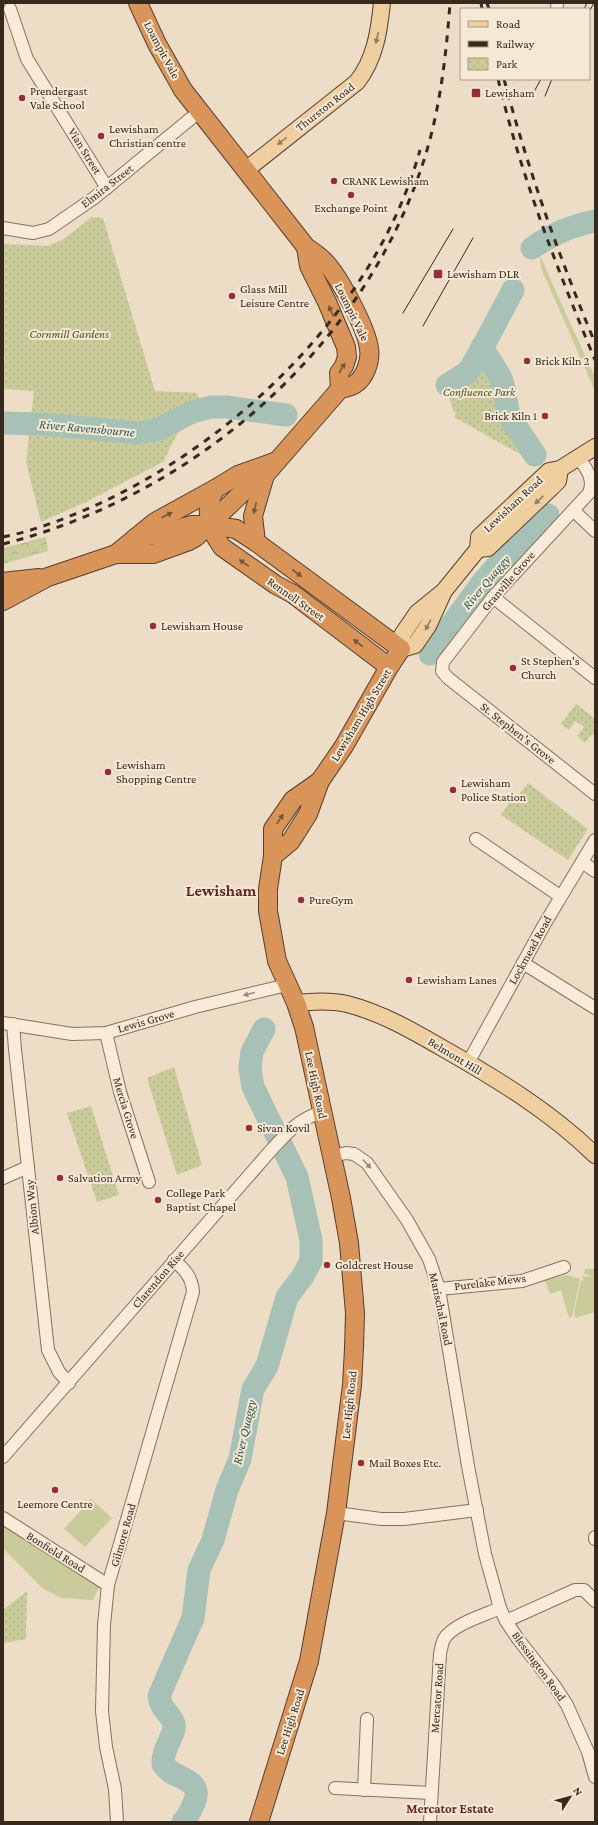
<svg xmlns="http://www.w3.org/2000/svg" width="598" height="1825" viewBox="0 0 598 1825" font-family="'Crimson Pro',serif">
<style>
.grass{fill:#cacb9a}
.forest{fill:url(#forest-crowns)}
.park{fill:url(#park-dots)}
.lines{fill:none;stroke-linecap:round;stroke-linejoin:round}
.river{stroke:#a7c1b6;stroke-width:23}
.minor-casing{stroke:#886f5c;stroke-width:14}
.major-casing{stroke:#563e30;stroke-width:18}
.highway-casing{stroke:#563e30;stroke-width:20}
.minor{stroke:#f8ebd9;stroke-width:12}
.major{stroke:#efce9f;stroke-width:16}
.highway{stroke:#d9945a;stroke-width:18}
.tram{stroke:#38291f;stroke-width:1}
.rail{stroke:#38291f;stroke-width:3;stroke-dasharray:7 7;stroke-linecap:butt}
.oneway{fill:#947c5f}
.oneway2{fill:#785437}
.oneway3{fill:#988a7c}
.poi-dot{fill:#952e39;stroke:#f5e8d5;stroke-width:1.5}
.labels{text-anchor:middle;dominant-baseline:central;stroke-width:4;stroke-linejoin:round;paint-order:stroke}
.street-label{font-size:12px;fill:#38291f;stroke:#f5e8d5}
.poi-label{font-size:12px;fill:#38291f;stroke:#f5e8d5;text-anchor:start}
.park-label{font-size:12px;font-style:italic;fill:#4d5427;stroke:#f5e8d5}
.water-label{font-size:13px;font-style:italic;fill:#2f5851;stroke:#f5e8d5}
.neighbourhood-label{font-size:13px;font-weight:bold;fill:#642720;stroke:#f5e8d5}
.district-label{font-size:16px;font-weight:bold;fill:#642720;stroke:#f5e8d5}
</style>
<defs>
<pattern id="forest-crowns" width="20" height="18" patternUnits="userSpaceOnUse"><rect width="20" height="18" fill="#cacb9a"/><path d="M2 6a3 3 0 1 1 6 0M12 15a3 3 0 1 1 6 0" fill="none" stroke="#aeae84"/></pattern>
<pattern id="park-dots" width="8" height="8" patternUnits="userSpaceOnUse"><rect width="8" height="8" fill="#cacb9a"/><path d="M2 2h.1M6 6h.1" fill="none" stroke="#aeae84" stroke-width="1.8" stroke-linecap="round"/></pattern>
</defs>
<rect width="100%" height="100%" fill="#edddc6"/>
<g class="grass">
<polygon points="540,255 561,303 595,377 595,391 541,268"/>
<polygon points="585,1269 595,1269 595,1312 575,1318 574,1312 581,1281 584,1280 591,1282 582,1279 583,1276 593,1277 584,1273"/>
<polygon points="566,1275 580,1279 572,1317 569,1318 561,1290 550,1294 545,1280"/>
<polygon points="91,1499 112,1518 85,1547 64,1529"/>
<polygon points="3,1525 52,1558 100,1586 93,1600 61,1598 42,1588 3,1548"/>
</g>
<polygon class="forest" points="46,537 48,551 3,564 3,548"/>
<g class="park">
<polygon points="92,217 103,218 155,391 197,393 200,401 177,434 163,462 86,502 41,522 26,462 34,391 3,389 3,361 5,360 3,351 3,244 48,246 62,240"/>
<polygon points="475,337 492,346 538,453 527,458 454,417 456,413 454,412 446,388"/>
<polygon points="576,704 595,719 595,736 592,734 585,743 577,736 584,727 576,721 569,730 561,724"/>
<polygon points="528,783 588,829 568,860 501,815 514,796 516,798"/>
<polygon points="174,1067 202,1165 177,1175 147,1078"/>
<polygon points="91,1106 119,1195 97,1202 67,1113"/>
<polygon points="27,1591 26,1639 3,1643 3,1610"/>
</g>
<g class="lines">
<g class="river">
<path d="M532 248C553 234 570 226 595 221"/>
<polyline points="482,347 501,378 504,388 509,416 535,455"/>
<polyline points="447,385 468,372 477,358 513,290"/>
<polyline points="3,423 42,424 139,433 159,429 192,412 211,407 226,407 286,415"/>
<polyline points="430,654 482,583 502,560 548,515"/>
<path d="M183 1822C188 1817 191 1810 194 1803 202 1785 187 1780 174 1774 170 1772 166 1768 163 1764 162 1748 176 1735 174 1724 171 1714 160 1709 159 1696L193 1618 199 1570 213 1540 227 1490 240 1459 253 1389 267 1366 287 1297 303 1276 311 1261V1240L297 1177 253 1087 250 1068 252 1052 264 1029"/>
</g>
<defs>
<g id="minor">
<polyline points="557,5 557,3"/>
<polyline points="10,9 27,59 107,188"/>
<polyline points="3,228 33,233 49,229 94,198 200,111"/>
<path d="M578 457C586 468 595 479 589 493L493 597 443 662 442 671 448 678 595 794"/>
<polyline points="574,511 595,531"/>
<polyline points="493,597 595,678"/>
<polyline points="476,839 560,896"/>
<polyline points="582,862 595,871"/>
<polyline points="523,963 595,1008"/>
<polyline points="3,1023 72,1034 106,1033 195,1007 287,985"/>
<polyline points="13,1024 15,1049 48,1350 59,1372 69,1383"/>
<polyline points="106,1033 120,1092 149,1182"/>
<polyline points="468,1063 544,925 595,840"/>
<polyline points="332,1156 346,1153 354,1154 367,1163 407,1220 429,1259 439,1289 468,1466 485,1554 500,1608 506,1621 518,1639 554,1685 567,1705 588,1752 595,1777"/>
<polyline points="3,1178 28,1167"/>
<polyline points="439,1289 522,1281 564,1267"/>
<path d="M3 1457 273 1148C289 1131 299 1119 322 1112"/>
<polyline points="336,1513 381,1519 404,1519 477,1510"/>
<polyline points="3,1518 108,1585"/>
<polyline points="595,1537 595,1539"/>
<polyline points="506,1621 575,1590 584,1590 595,1601"/>
<polyline points="335,1788 431,1793"/>
<polyline points="364,1790 367,1719"/>
<path d="M117 1822 115 1789 106 1747 102 1711 104 1625 108 1585 193 1292C192 1277 185 1270 174 1260"/>
<path d="M430 1822 440 1654C441 1649 442 1643 444 1639 453 1624 485 1615 500 1608"/>
</g>
<g id="major">
<path d="M246 170 357 82C375 59 379 32 382 3"/>
<polyline points="478,549 488,548 552,487 558,481 560,469"/>
<polyline points="444,591 428,626 415,645 401,649 402,635 417,613 444,591 478,549 479,537 549,471 560,469 595,447"/>
<path d="M296 1003C313 1001 330 1000 347 1004 382 1013 413 1031 444 1049 497 1079 551 1112 595 1155"/>
</g>
<g id="highway">
<path d="M138 3 157 44 183 90 306 247C312 251 318 255 323 260 338 274 367 329 369 349 371 360 365 378 355 384 351 387 345 388 340 389"/>
<polyline points="306,247 309,266 327,302 346,347 347,357 344,366 339,373 340,389"/>
<path d="M215 489C204 509 209 529 222 547L276 585 293 594 389 667"/>
<polyline points="135,538 160,534 192,525 210,525 236,529 256,542 401,649 389,667 344,746 320,781 308,814 291,841 273,856"/>
<polyline points="256,542 253,516 265,475"/>
<polyline points="116,554 153,554 189,541 196,537 245,490 265,475 340,389"/>
<polyline points="3,582 39,578"/>
<polyline points="3,601 48,577 116,554 155,522 215,489 238,475 277,461"/>
<polyline points="259,1822 309,1661 336,1513 352,1385 354,1348 355,1313 349,1243 341,1198 304,1027 296,1003 277,961 268,911 268,889 273,856 273,829 293,800 320,781"/>
</g>
</defs>
<use href="#minor" class="minor-casing"/>
<use href="#major" class="major-casing"/>
<use href="#highway" class="highway-casing"/>
<use href="#minor" class="minor"/>
<use href="#major" class="major"/>
<use href="#highway" class="highway"/>
<g class="tram">
<polyline points="584,9 587,3"/>
<polyline points="589,12 594,3"/>
<polyline points="535,90 541,79"/>
<polyline points="545,96 552,79"/>
<polyline points="403,313 453,229"/>
<polyline points="423,326 473,238"/>
</g>
<g class="rail">
<polyline points="481,3 482,9"/>
<polyline points="487,3 489,9"/>
<path d="M498 79C521 176 557 268 595 360"/>
<path d="M504 79C528 170 559 256 595 343"/>
<path d="M3 537C38 530 72 516 105 501 245 434 378 302 420 150"/>
<path d="M3 544C192 496 362 351 423 163 440 111 446 57 450 3"/>
</g>
</g>
<defs><path id="oneway-solid" d="M-6-.8H1V-3.2L6.5 0L1 3.2V.8H-6Z"/></defs>
<g class="oneway">
<use href="#oneway-solid" transform="translate(377 38) rotate(102)"/>
<use href="#oneway-solid" transform="translate(282 141) rotate(142)"/>
<use href="#oneway-solid" transform="translate(539 500) rotate(137)"/>
<use href="#oneway-solid" transform="translate(428 625) rotate(118)"/>
</g>
<g class="oneway2">
<use href="#oneway-solid" transform="translate(331 311) rotate(-114)"/>
<use href="#oneway-solid" transform="translate(342 368) rotate(-59)"/>
<use href="#oneway-solid" transform="translate(255 508) rotate(103)"/>
<use href="#oneway-solid" transform="translate(167 515) rotate(-27)"/>
<use href="#oneway-solid" transform="translate(244 563) rotate(-145)"/>
<use href="#oneway-solid" transform="translate(297 573) rotate(37)"/>
<use href="#oneway-solid" transform="translate(358 643) rotate(-143)"/>
<use href="#oneway-solid" transform="translate(280 819) rotate(-56)"/>
</g>
<g class="oneway3">
<use href="#oneway-solid" transform="translate(249 994) rotate(166)"/>
<use href="#oneway-solid" transform="translate(367 1164) rotate(47)"/>
</g>
<g class="poi-dot">
<rect x="471" y="88" width="10" height="10" rx="2"/>
<circle cx="22" cy="98" r="4"/>
<circle cx="101" cy="136" r="4"/>
<circle cx="334" cy="181" r="4"/>
<circle cx="351" cy="195" r="4"/>
<rect x="433" y="269" width="10" height="10" rx="2"/>
<circle cx="232" cy="296" r="4"/>
<circle cx="527" cy="361" r="4"/>
<circle cx="545" cy="416" r="4"/>
<circle cx="153" cy="626" r="4"/>
<circle cx="513" cy="668" r="4"/>
<circle cx="108" cy="772" r="4"/>
<circle cx="453" cy="790" r="4"/>
<circle cx="301" cy="900" r="4"/>
<circle cx="409" cy="980" r="4"/>
<circle cx="249" cy="1128" r="4"/>
<circle cx="60" cy="1178" r="4"/>
<circle cx="158" cy="1200" r="4"/>
<circle cx="327" cy="1265" r="4"/>
<circle cx="361" cy="1463" r="4"/>
<circle cx="55" cy="1490" r="4"/>
</g>
<g class="labels">
<g class="street-label">
<text transform="translate(162 50) rotate(62)">Loampit Vale</text>
<text transform="translate(325 107) rotate(-38)">Thurston Road</text>
<text transform="translate(85 151) rotate(58)">Vian Street</text>
<text transform="translate(107 186) rotate(-38)">Elmira Street</text>
<text transform="translate(352 312) rotate(64)">Loampit Vale</text>
<text transform="translate(513 504) rotate(-43)">Lewisham Road</text>
<text transform="translate(508 581) rotate(-49)">Granville Grove</text>
<text transform="translate(296 599) rotate(35)">Rennell Street</text>
<text transform="translate(361 715) rotate(-59)">Lewisham High Street</text>
<text transform="translate(518 733) rotate(38)">St. Stephen's Grove</text>
<text transform="translate(530 950) rotate(-61)">Lockmead Road</text>
<text transform="translate(146 1021) rotate(-16)">Lewis Grove</text>
<text transform="translate(455 1056) rotate(31)">Belmont Hill</text>
<text transform="translate(316 1085) rotate(78)">Lee High Road</text>
<text transform="translate(126 1108) rotate(73)">Mercia Grove</text>
<text transform="translate(32 1207) rotate(-96)">Albion Way</text>
<text transform="translate(158 1279) rotate(-49)">Clarendon Rise</text>
<text transform="translate(490 1282) rotate(-7)">Purelake Mews</text>
<text transform="translate(441 1309) rotate(78)">Marischal Road</text>
<text transform="translate(349 1405) rotate(-84)">Lee High Road</text>
<text transform="translate(123 1535) rotate(-74)">Gilmore Road</text>
<text transform="translate(56 1552) rotate(32)">Bonfield Road</text>
<text transform="translate(539 1666) rotate(54)">Blessington Road</text>
<text transform="translate(437 1698) rotate(-86)">Mercator Road</text>
<text transform="translate(290 1722) rotate(-72)">Lee High Road</text>
</g>
<g class="poi-label">
<text x="30" y="91">Prendergast<tspan x="30" dy="14">Vale School</tspan></text>
<text x="485" y="93">Lewisham</text>
<text x="109" y="129">Lewisham<tspan x="109" dy="14">Christian centre</tspan></text>
<text x="342" y="181">CRANK Lewisham</text>
<text x="351" y="208" text-anchor="middle">Exchange Point</text>
<text x="447" y="274">Lewisham DLR</text>
<text x="240" y="289">Glass Mill<tspan x="240" dy="14">Leisure Centre</tspan></text>
<text x="535" y="361">Brick Kiln 2</text>
<text x="537" y="416" text-anchor="end">Brick Kiln 1</text>
<text x="161" y="626">Lewisham House</text>
<text x="521" y="661">St Stephen's<tspan x="521" dy="14">Church</tspan></text>
<text x="116" y="765">Lewisham<tspan x="116" dy="14">Shopping Centre</tspan></text>
<text x="461" y="783">Lewisham<tspan x="461" dy="14">Police Station</tspan></text>
<text x="309" y="900">PureGym</text>
<text x="417" y="980">Lewisham Lanes</text>
<text x="257" y="1128">Sivan Kovil</text>
<text x="68" y="1178">Salvation Army</text>
<text x="166" y="1193">College Park<tspan x="166" dy="14">Baptist Chapel</tspan></text>
<text x="335" y="1265">Goldcrest House</text>
<text x="369" y="1463">Mail Boxes Etc.</text>
<text x="55" y="1504" text-anchor="middle">Leemore Centre</text>
</g>
<g class="park-label">
<text x="69" y="334">Cornmill Gardens</text>
<text x="479" y="392">Confluence Park</text>
</g>
<g class="water-label">
<text transform="translate(87 428) rotate(5)">River Ravensbourne</text>
<text transform="translate(486 582) rotate(-50)">River Quaggy</text>
<text transform="translate(244 1432) rotate(-77)">River Quaggy</text>
</g>
<g class="neighbourhood-label">
<text x="450" y="1808">Mercator Estate</text>
</g>
<g class="district-label">
<text x="221" y="890">Lewisham</text>
</g>
</g>
<rect width="598" height="1825" fill="none" stroke="#38291f" stroke-width="8"/>
<rect x="460" y="8" width="130" height="72" fill="#f5e8d5" stroke="#a99c8c"/>
<rect x="468" y="21" width="20" height="6" fill="#efce9f" stroke="#a99c8c"/>
<text x="496" y="28" font-size="12" fill="#38291f">Road</text>
<rect x="468" y="41" width="20" height="6" fill="#38291f" stroke="#a99c8c"/>
<text x="496" y="48" font-size="12" fill="#38291f">Railway</text>
<rect x="468" y="58" width="20" height="12" fill="url(#park-dots)" stroke="#a99c8c"/>
<text x="496" y="68" font-size="12" fill="#38291f">Park</text>
<g transform="translate(570 1797) rotate(54)" stroke="#f5e8d5" stroke-width="3" paint-order="stroke">
<path d="M0-3L7 15L0 10L-7 15Z" fill="#38291f"/>
<text y="-6" font-size="11" font-weight="bold" text-anchor="middle" fill="#38291f">N</text>
</g>
</svg>
